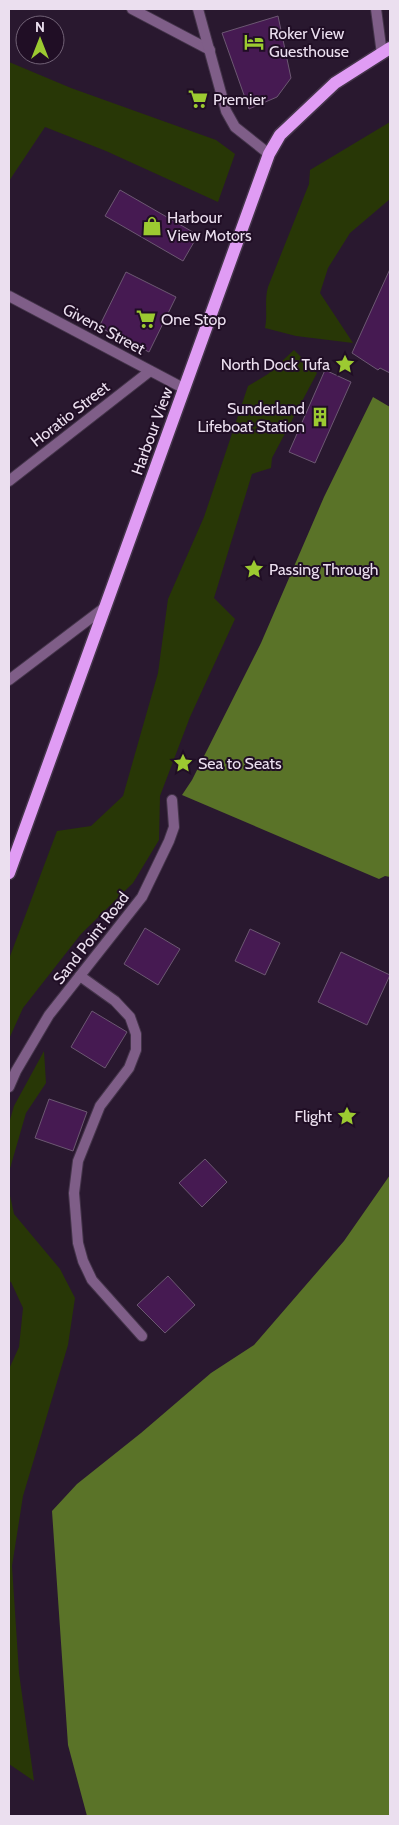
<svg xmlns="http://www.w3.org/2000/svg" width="399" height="1825" viewBox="0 0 399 1825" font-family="Cabin,sans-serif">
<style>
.green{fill:#283706}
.water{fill:#5a7328}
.building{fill:#461a52;stroke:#6c5872}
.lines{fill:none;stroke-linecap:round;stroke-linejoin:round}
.minor-casing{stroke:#44344a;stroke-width:12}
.tertiary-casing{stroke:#44344a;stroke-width:12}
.primary-casing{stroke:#44344a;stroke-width:15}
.minor{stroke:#7f5e88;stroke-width:10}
.tertiary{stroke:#7f5e88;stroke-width:10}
.primary{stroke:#e09cf4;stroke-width:12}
.labels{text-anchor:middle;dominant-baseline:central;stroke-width:4;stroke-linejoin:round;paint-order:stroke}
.poi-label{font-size:16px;fill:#ebdfef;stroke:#200e25;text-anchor:start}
.street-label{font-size:16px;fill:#ebdfef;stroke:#200e25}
</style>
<rect width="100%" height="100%" fill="#29182f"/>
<g class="green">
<polygon points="9,62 71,88 216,140 235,154 218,202 106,151 45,127 9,181"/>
<path d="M390 122V199L350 233 328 268 320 293 353 343 296 336 265 328C268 314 264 301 268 287L309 184 310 170Z"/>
<polygon points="294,350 317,373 272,458 271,468 252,474 214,598 235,619 190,717 160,796 159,840 133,883 81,934 23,1008 9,1039 9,959 57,831 91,826 123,796 158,673 168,599 204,517 248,386 268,374"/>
<polygon points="44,1051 46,1083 26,1113 9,1172 9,1123 14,1106"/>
<polygon points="9,1191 14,1214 60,1269 75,1298 68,1345 23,1496 12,1566 19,1673 34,1781 9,1764 9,1369 19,1347 23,1308 11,1282 9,1281"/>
</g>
<g class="water">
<polygon points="373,397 390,407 390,877 385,876 379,879 182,795 192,780 261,643 324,497"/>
<polygon points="390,1175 390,1816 87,1816 68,1745 52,1511 77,1484 141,1433 211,1373 254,1345 344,1241"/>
</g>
<g class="building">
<polygon points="278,16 291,78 277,97 249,109 222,33"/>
<polygon points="120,190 198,235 183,261 105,216"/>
<polygon points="390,269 390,373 380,368 378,370 352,353"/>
<polygon points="126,272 176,297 149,352 99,327"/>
<polygon points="325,370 351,382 315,463 289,452"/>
<polygon points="145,928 180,949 158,985 124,964"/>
<polygon points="250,929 280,943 265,975 235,961"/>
<polygon points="341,952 390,975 367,1025 318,1002"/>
<polygon points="92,1011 127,1032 105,1068 71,1047"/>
<polygon points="49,1099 87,1112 73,1151 35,1138"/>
<polygon points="205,1159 227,1182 202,1207 179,1183"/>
<polygon points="168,1276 195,1305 165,1333 137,1305"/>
</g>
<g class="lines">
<defs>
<g id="minor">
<polyline points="132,9 210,50"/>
<polyline points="198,9 226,111 235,127 269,154"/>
<polyline points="376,9 382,54"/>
<polyline points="9,296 185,389"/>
<polyline points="9,481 150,371"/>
<polyline points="80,976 115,1001 130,1017 136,1034 136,1050 129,1068 100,1106 78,1161 74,1193 78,1243 83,1261 92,1280 142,1336"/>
<polyline points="9,1087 16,1071 49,1015 142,897 169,841 174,827 172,800"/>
</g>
<polyline id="tertiary" points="9,680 104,608"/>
<polyline id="primary" points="9,873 269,154 280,135 335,83 390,48"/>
</defs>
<use href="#minor" class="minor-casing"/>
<use href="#tertiary" class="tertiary-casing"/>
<use href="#primary" class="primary-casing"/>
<use href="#minor" class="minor"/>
<use href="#tertiary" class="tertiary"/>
<use href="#primary" class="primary"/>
</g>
<defs>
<symbol id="hotel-bare" viewBox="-9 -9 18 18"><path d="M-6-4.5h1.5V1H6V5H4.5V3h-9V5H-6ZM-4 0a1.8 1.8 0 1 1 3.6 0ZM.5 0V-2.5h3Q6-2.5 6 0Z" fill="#9cca31" stroke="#200e25" stroke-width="2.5" paint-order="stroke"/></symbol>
<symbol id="supermarket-bare" viewBox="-9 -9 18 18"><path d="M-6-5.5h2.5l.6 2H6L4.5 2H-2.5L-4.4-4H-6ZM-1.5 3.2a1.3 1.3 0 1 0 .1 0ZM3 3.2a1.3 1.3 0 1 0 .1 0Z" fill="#9cca31" stroke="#200e25" stroke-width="2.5" paint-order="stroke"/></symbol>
<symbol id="shop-bare" viewBox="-9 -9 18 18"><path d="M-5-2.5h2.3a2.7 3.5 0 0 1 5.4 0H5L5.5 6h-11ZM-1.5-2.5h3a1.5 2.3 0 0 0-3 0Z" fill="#9cca31" stroke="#200e25" stroke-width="2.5" paint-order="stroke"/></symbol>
<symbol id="sight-bare" viewBox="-9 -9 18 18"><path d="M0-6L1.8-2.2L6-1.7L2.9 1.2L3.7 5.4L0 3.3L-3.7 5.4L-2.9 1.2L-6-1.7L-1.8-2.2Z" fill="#9cca31" stroke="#200e25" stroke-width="2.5" paint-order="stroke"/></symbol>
<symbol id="building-bare" viewBox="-9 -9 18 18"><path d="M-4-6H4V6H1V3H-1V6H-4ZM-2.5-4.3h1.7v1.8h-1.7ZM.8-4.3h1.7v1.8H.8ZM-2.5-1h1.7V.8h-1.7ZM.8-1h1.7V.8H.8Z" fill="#9cca31" stroke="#200e25" stroke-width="2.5" paint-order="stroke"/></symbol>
</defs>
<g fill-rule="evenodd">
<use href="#hotel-bare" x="240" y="28" width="28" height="28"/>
<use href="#supermarket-bare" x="184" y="85" width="28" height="28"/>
<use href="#shop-bare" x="138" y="212" width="28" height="28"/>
<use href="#supermarket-bare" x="132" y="305" width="28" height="28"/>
<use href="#sight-bare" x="331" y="350" width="28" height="28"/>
<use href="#building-bare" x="306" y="403" width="28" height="28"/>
<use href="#sight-bare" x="240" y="555" width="28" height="28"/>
<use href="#sight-bare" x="169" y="749" width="28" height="28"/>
<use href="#sight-bare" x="333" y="1102" width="28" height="28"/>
</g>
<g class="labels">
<g class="poi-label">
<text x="269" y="33">Roker View<tspan x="269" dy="18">Guesthouse</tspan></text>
<text x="213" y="99">Premier</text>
<text x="167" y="217">Harbour<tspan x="167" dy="18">View Motors</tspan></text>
<text x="161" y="319">One Stop</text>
<text x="330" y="364" text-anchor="end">North Dock Tufa</text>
<text x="305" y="408" text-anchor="end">Sunderland<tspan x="305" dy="18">Lifeboat Station</tspan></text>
<text x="269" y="569">Passing Through</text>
<text x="198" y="763">Sea to Seats</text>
<text x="332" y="1116" text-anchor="end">Flight</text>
</g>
<g class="street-label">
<text transform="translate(104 329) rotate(28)">Givens Street</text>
<text transform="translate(70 414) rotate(-38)">Horatio Street</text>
<text transform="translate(152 431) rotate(-70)">Harbour View</text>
<text transform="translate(91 938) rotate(-52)">Sand Point Road</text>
</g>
</g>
<rect width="399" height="1825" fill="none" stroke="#ebdfef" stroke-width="20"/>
<g transform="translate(40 40)"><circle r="24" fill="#200e25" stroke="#716276"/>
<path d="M0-4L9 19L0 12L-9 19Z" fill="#9cca31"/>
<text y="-8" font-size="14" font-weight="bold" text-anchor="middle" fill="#ebdfef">N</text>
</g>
</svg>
